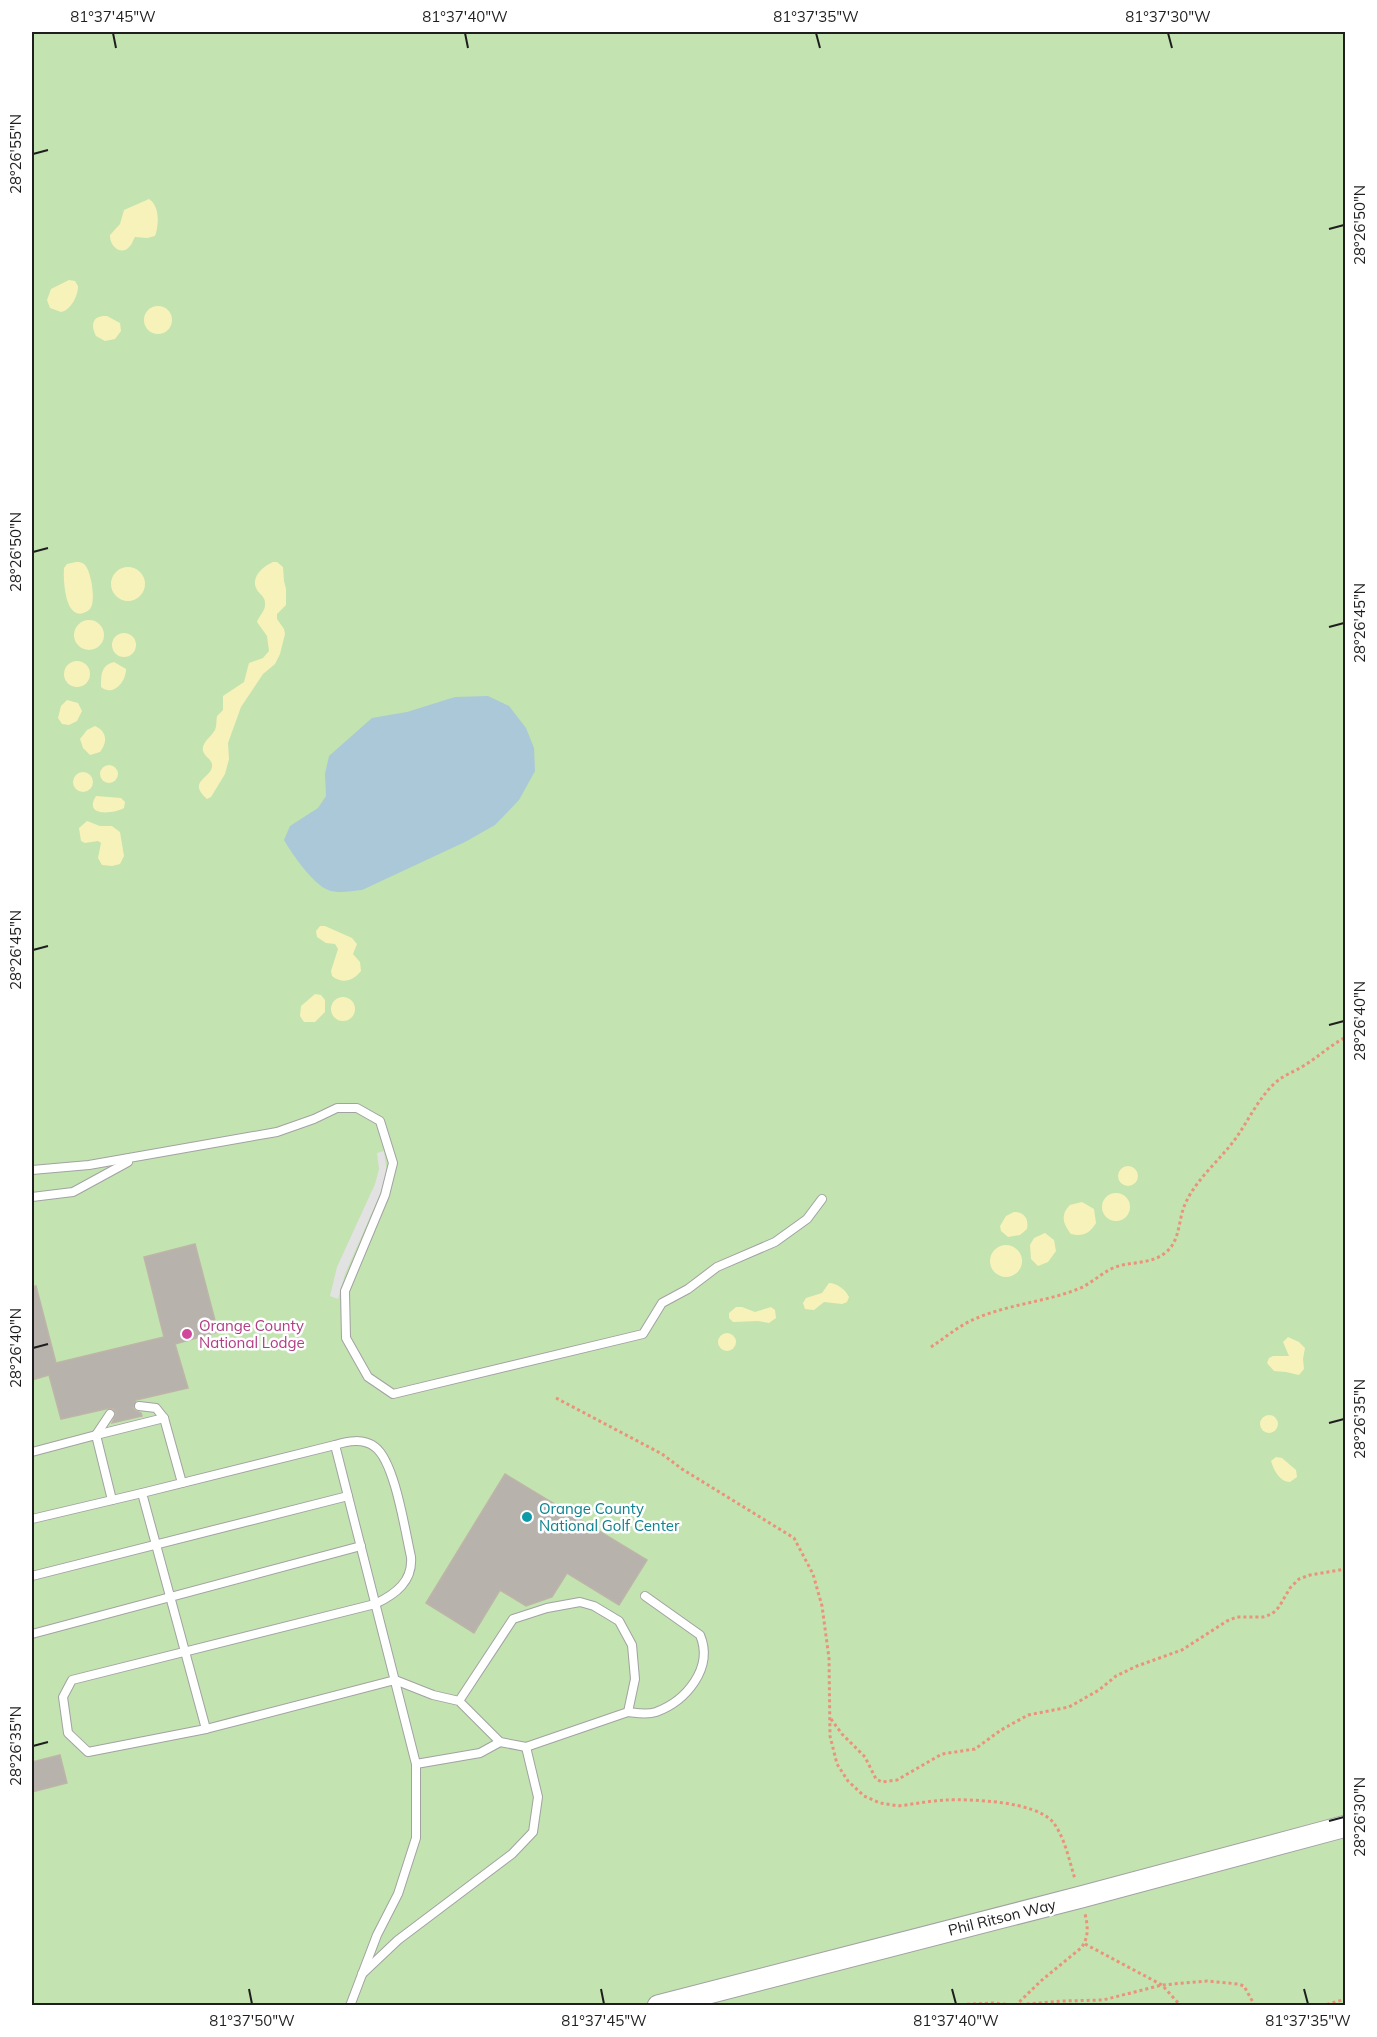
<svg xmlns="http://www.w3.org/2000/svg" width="1377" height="2037" viewBox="0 0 1377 2037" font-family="Mulish,sans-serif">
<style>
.grass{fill:#c3e3b1}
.sand{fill:#f7f2ba}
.parking{fill:#e2e2e2}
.water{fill:#aac8d7}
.building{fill:#b7b2ab;stroke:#beb5a9;stroke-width:1.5}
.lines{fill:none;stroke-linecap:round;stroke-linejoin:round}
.service-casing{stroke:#a2a2a2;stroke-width:10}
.tertiary-casing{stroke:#a2a2a2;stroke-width:23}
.path{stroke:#eb937a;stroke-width:3;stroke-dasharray:3 3;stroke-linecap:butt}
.service{stroke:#fff;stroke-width:8}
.tertiary{stroke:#fff;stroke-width:21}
.ticks{fill:none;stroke:#1e1e1e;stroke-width:2}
.hotel-dot{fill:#d1479c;stroke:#fff;stroke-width:2}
.culture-dot{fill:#0f9aa8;stroke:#fff;stroke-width:2}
.labels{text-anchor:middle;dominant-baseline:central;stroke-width:5;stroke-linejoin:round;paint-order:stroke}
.hotel-label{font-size:15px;fill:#b23c85;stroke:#fff;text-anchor:start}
.culture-label{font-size:15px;fill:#0d838f;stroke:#fff;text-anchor:start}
.street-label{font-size:15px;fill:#1e1e1e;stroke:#fff}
.neatline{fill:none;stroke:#1e1e1e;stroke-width:2}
.ticks-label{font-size:15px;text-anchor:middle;fill:#1e1e1e}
</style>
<rect width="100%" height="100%" fill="#eeece5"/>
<polygon class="grass" points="32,32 1345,32 1345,2005 32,2006"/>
<g class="sand">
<path d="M149 199C160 206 159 225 155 236L147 238 135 237C133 240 132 244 130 246 122 257 109 246 110 235L120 224 124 210Z"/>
<path d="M69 280 75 281 78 286C78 296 71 310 61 312L50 308 47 300 51 289Z"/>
<circle cx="158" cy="320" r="14"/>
<path d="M107 316 120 323 121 331 115 339 105 341 96 336C90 324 93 315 107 316Z"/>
<path d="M76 562C80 562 82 562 85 565 91 571 97 604 89 610 65 627 63 580 64 568L67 564Z"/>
<path d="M273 562H277L283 567 284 581 286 589V605L277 614V619L284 629 285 634 280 654 275 664 263 674 241 707 228 743 229 759 225 774 211 797 207 799C187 781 210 779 212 767 213 759 205 758 203 751 201 743 211 737 215 730 217 725 216 722 217 716L223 710V696L244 682 249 663 263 658 269 651 267 636 257 622C259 616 265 611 265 605 266 596 259 595 256 588 251 576 264 566 273 562Z"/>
<circle cx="128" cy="584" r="17"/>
<circle cx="89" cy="635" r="15"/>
<circle cx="124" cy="645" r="12"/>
<circle cx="77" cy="674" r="13"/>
<path d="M114 662 126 669C126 682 113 697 101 687 101 675 101 665 114 662Z"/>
<polygon points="67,700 78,703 82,711 77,721 69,725 62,724 58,718 61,706"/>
<path d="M95 726C108 732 107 743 100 752L90 755 83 748 80 739 87 730Z"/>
<circle cx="109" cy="774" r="9"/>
<circle cx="83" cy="782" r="10"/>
<path d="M96 796 121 798 125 802 124 808C113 814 83 817 96 796Z"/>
<polygon points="87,821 100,826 112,826 120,832 124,856 120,864 112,866 102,865 98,858 101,843 98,841 85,843 81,841 79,828"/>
<path d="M325 926 352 938 357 944 353 954 360 962 361 971C354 980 343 985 332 976L331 971 338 949 335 944 326 943 317 937 316 931 320 926Z"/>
<polygon points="315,994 321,995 325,1000 325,1012 315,1022 304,1022 300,1016 301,1006"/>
<circle cx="343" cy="1009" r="12"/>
<circle cx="1128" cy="1176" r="10"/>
<circle cx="1116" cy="1207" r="14"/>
<path d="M1082 1202 1094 1209 1096 1223C1090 1233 1083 1237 1071 1234 1063 1224 1060 1215 1070 1205Z"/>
<path d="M1014 1212C1024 1212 1029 1219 1027 1229L1020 1235 1008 1237 1001 1231 1000 1226 1006 1216Z"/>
<polygon points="1045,1233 1054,1240 1056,1251 1048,1262 1038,1266 1031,1259 1030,1245 1034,1238"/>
<circle cx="1006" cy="1261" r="16"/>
<path d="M829 1283C837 1283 846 1290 849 1297L847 1302 842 1304 824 1302 814 1310 805 1309 803 1303 806 1298 822 1293Z"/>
<polygon points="742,1307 755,1312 771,1307 775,1310 776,1318 769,1323 758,1321 733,1322 729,1318 729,1313 736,1307"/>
<circle cx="727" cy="1342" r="9"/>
<polygon points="1288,1337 1299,1342 1305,1348 1303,1359 1304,1369 1299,1375 1286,1372 1274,1371 1267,1363 1269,1358 1273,1356 1289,1356 1283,1342"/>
<circle cx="1269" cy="1424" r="9"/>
<path d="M1276 1457 1282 1458 1296 1470 1297 1477 1290 1482C1280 1482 1274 1471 1271 1461Z"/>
</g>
<polygon class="parking" points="384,1151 387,1174 380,1194 345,1274 338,1299 330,1296 337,1267 375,1184 379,1169 377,1153"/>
<path class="water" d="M488 696 509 706 526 728 534 748 535 771 519 800 495 825 465 842 362 890C352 891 338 894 328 890 313 884 292 854 284 840L290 826 318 808 326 796 325 774 329 756 372 718 407 712 455 697Z"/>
<g class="building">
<polygon points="195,1244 218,1332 175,1344 188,1388 136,1400 133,1408 136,1411 141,1413 142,1416 112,1423 116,1414 114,1409 110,1408 61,1419 49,1375 32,1380 32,1287 36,1286 56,1363 164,1337 144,1257"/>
<polygon points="505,1474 647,1560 619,1605 567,1573 552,1597 526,1606 500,1590 474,1633 426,1603"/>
<polygon points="60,1755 67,1783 32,1792 32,1762"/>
</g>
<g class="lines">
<defs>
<g id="service">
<polyline points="32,1170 89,1165 277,1132 314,1119 337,1108 357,1108 380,1121 393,1163 385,1195 345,1291 346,1338 368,1377 393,1394 643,1334 662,1303 688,1289 717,1267 775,1242 807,1219 822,1199"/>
<polyline points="32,1197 73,1192 128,1162"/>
<polyline points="139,1406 156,1408 164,1418"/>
<polyline points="96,1435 164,1418 182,1483"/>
<polyline points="96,1435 110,1414"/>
<polyline points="32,1452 96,1435 112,1500"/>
<polyline points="32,1519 142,1493"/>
<polyline points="32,1576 348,1496"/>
<polyline points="32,1634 361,1546"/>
<path d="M628 1712C637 1713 647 1715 656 1712 686 1701 714 1668 700 1635L645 1596"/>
<path d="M206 1729 88 1752 68 1733 63 1697 72 1680 375 1604C396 1594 413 1581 411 1557 405 1531 395 1462 375 1447 363 1438 348 1441 335 1445"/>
<polyline points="416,1764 480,1753 500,1742"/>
<polyline points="362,1974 398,1940 512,1854 533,1832 538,1797 526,1747"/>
<polyline points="350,2006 377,1935 398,1894 416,1838 416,1764 335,1445 142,1493 206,1729 395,1680 433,1695 459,1701 513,1619 547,1608 580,1602 594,1606 619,1621 632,1645 635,1679 628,1712 526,1747 500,1742 459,1701"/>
</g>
<polyline id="tertiary" points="658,2006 1081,1897 1346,1826"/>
</defs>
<use href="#service" class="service-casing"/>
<use href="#tertiary" class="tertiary-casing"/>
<g class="path">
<path d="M931 1347C946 1337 961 1324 977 1318 1010 1304 1045 1302 1078 1289 1091 1284 1100 1274 1113 1268 1129 1261 1150 1265 1165 1253 1182 1240 1177 1218 1187 1200 1197 1180 1215 1164 1229 1147 1246 1127 1255 1102 1274 1084 1283 1075 1294 1072 1305 1065 1319 1056 1331 1045 1346 1037"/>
<path d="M556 1398 662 1454 682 1469 794 1538 813 1574 822 1606 829 1658 830 1736 837 1764 848 1781 864 1796 880 1803 898 1806C914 1804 929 1801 945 1800 972 1799 1034 1801 1053 1822 1065 1838 1069 1860 1075 1879"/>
<polyline points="831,1719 842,1734 865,1757 876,1779 882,1782 897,1780 942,1754 975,1749 1001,1730 1028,1715 1069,1707 1099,1690 1116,1676 1137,1666 1182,1650 1227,1621 1237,1617 1263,1617 1272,1614 1279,1607 1290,1588 1299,1579 1310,1575 1346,1569"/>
<polyline points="1085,1944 1162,1985 1181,2006"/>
<polyline points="931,2006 993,2003 1015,2005 1063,2001 1103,2000 1162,1985 1207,1981 1238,1984 1244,1986 1255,2006"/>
<path d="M1015 2006 1042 1980 1081 1948C1089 1938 1088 1926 1085 1914"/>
<polyline points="1321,2006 1346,1999"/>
</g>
<use href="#service" class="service"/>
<use href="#tertiary" class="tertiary"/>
</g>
<path class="ticks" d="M113 33 116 48M465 33 468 48M816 33 820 48M1168 33 1172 48M33 154 48 150M1329 229 1344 225M33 552 48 548M1329 627 1344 623M33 950 48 946M1329 1025 1344 1021M33 1348 48 1344M1329 1423 1344 1419M33 1746 48 1742M1329 1821 1344 1817M249 1989 252 2004M601 1989 604 2004M952 1989 956 2004M1304 1989 1308 2004"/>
<circle class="hotel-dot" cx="187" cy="1334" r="6"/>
<circle class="culture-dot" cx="527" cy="1517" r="6"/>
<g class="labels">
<g class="hotel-label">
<text x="199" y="1325">Orange County<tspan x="199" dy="17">National Lodge</tspan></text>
</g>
<g class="culture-label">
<text x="539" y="1508">Orange County<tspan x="539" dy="17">National Golf Center</tspan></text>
</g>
<g class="street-label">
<text transform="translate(1002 1917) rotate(-14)">Phil Ritson Way</text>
</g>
</g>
<rect width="1377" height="2037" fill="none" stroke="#ffffff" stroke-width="66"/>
<rect x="33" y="33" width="1311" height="1971" class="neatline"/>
<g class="ticks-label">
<text x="113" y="22">81°37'45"W</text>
<text x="465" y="22">81°37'40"W</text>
<text x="816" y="22">81°37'35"W</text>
<text x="1168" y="22">81°37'30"W</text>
<text transform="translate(16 154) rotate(-90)" y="5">28°26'55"N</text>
<text transform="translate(1360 225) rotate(-90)" y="5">28°26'50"N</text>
<text transform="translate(16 552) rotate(-90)" y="5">28°26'50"N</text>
<text transform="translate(1360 623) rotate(-90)" y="5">28°26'45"N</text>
<text transform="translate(16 950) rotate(-90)" y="5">28°26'45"N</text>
<text transform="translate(1360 1021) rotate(-90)" y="5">28°26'40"N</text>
<text transform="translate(16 1348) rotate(-90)" y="5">28°26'40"N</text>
<text transform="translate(1360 1419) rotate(-90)" y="5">28°26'35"N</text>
<text transform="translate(16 1746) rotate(-90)" y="5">28°26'35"N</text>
<text transform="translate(1360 1817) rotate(-90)" y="5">28°26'30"N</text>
<text x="252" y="2026">81°37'50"W</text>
<text x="604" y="2026">81°37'45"W</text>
<text x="956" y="2026">81°37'40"W</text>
<text x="1308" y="2026">81°37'35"W</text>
</g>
</svg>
